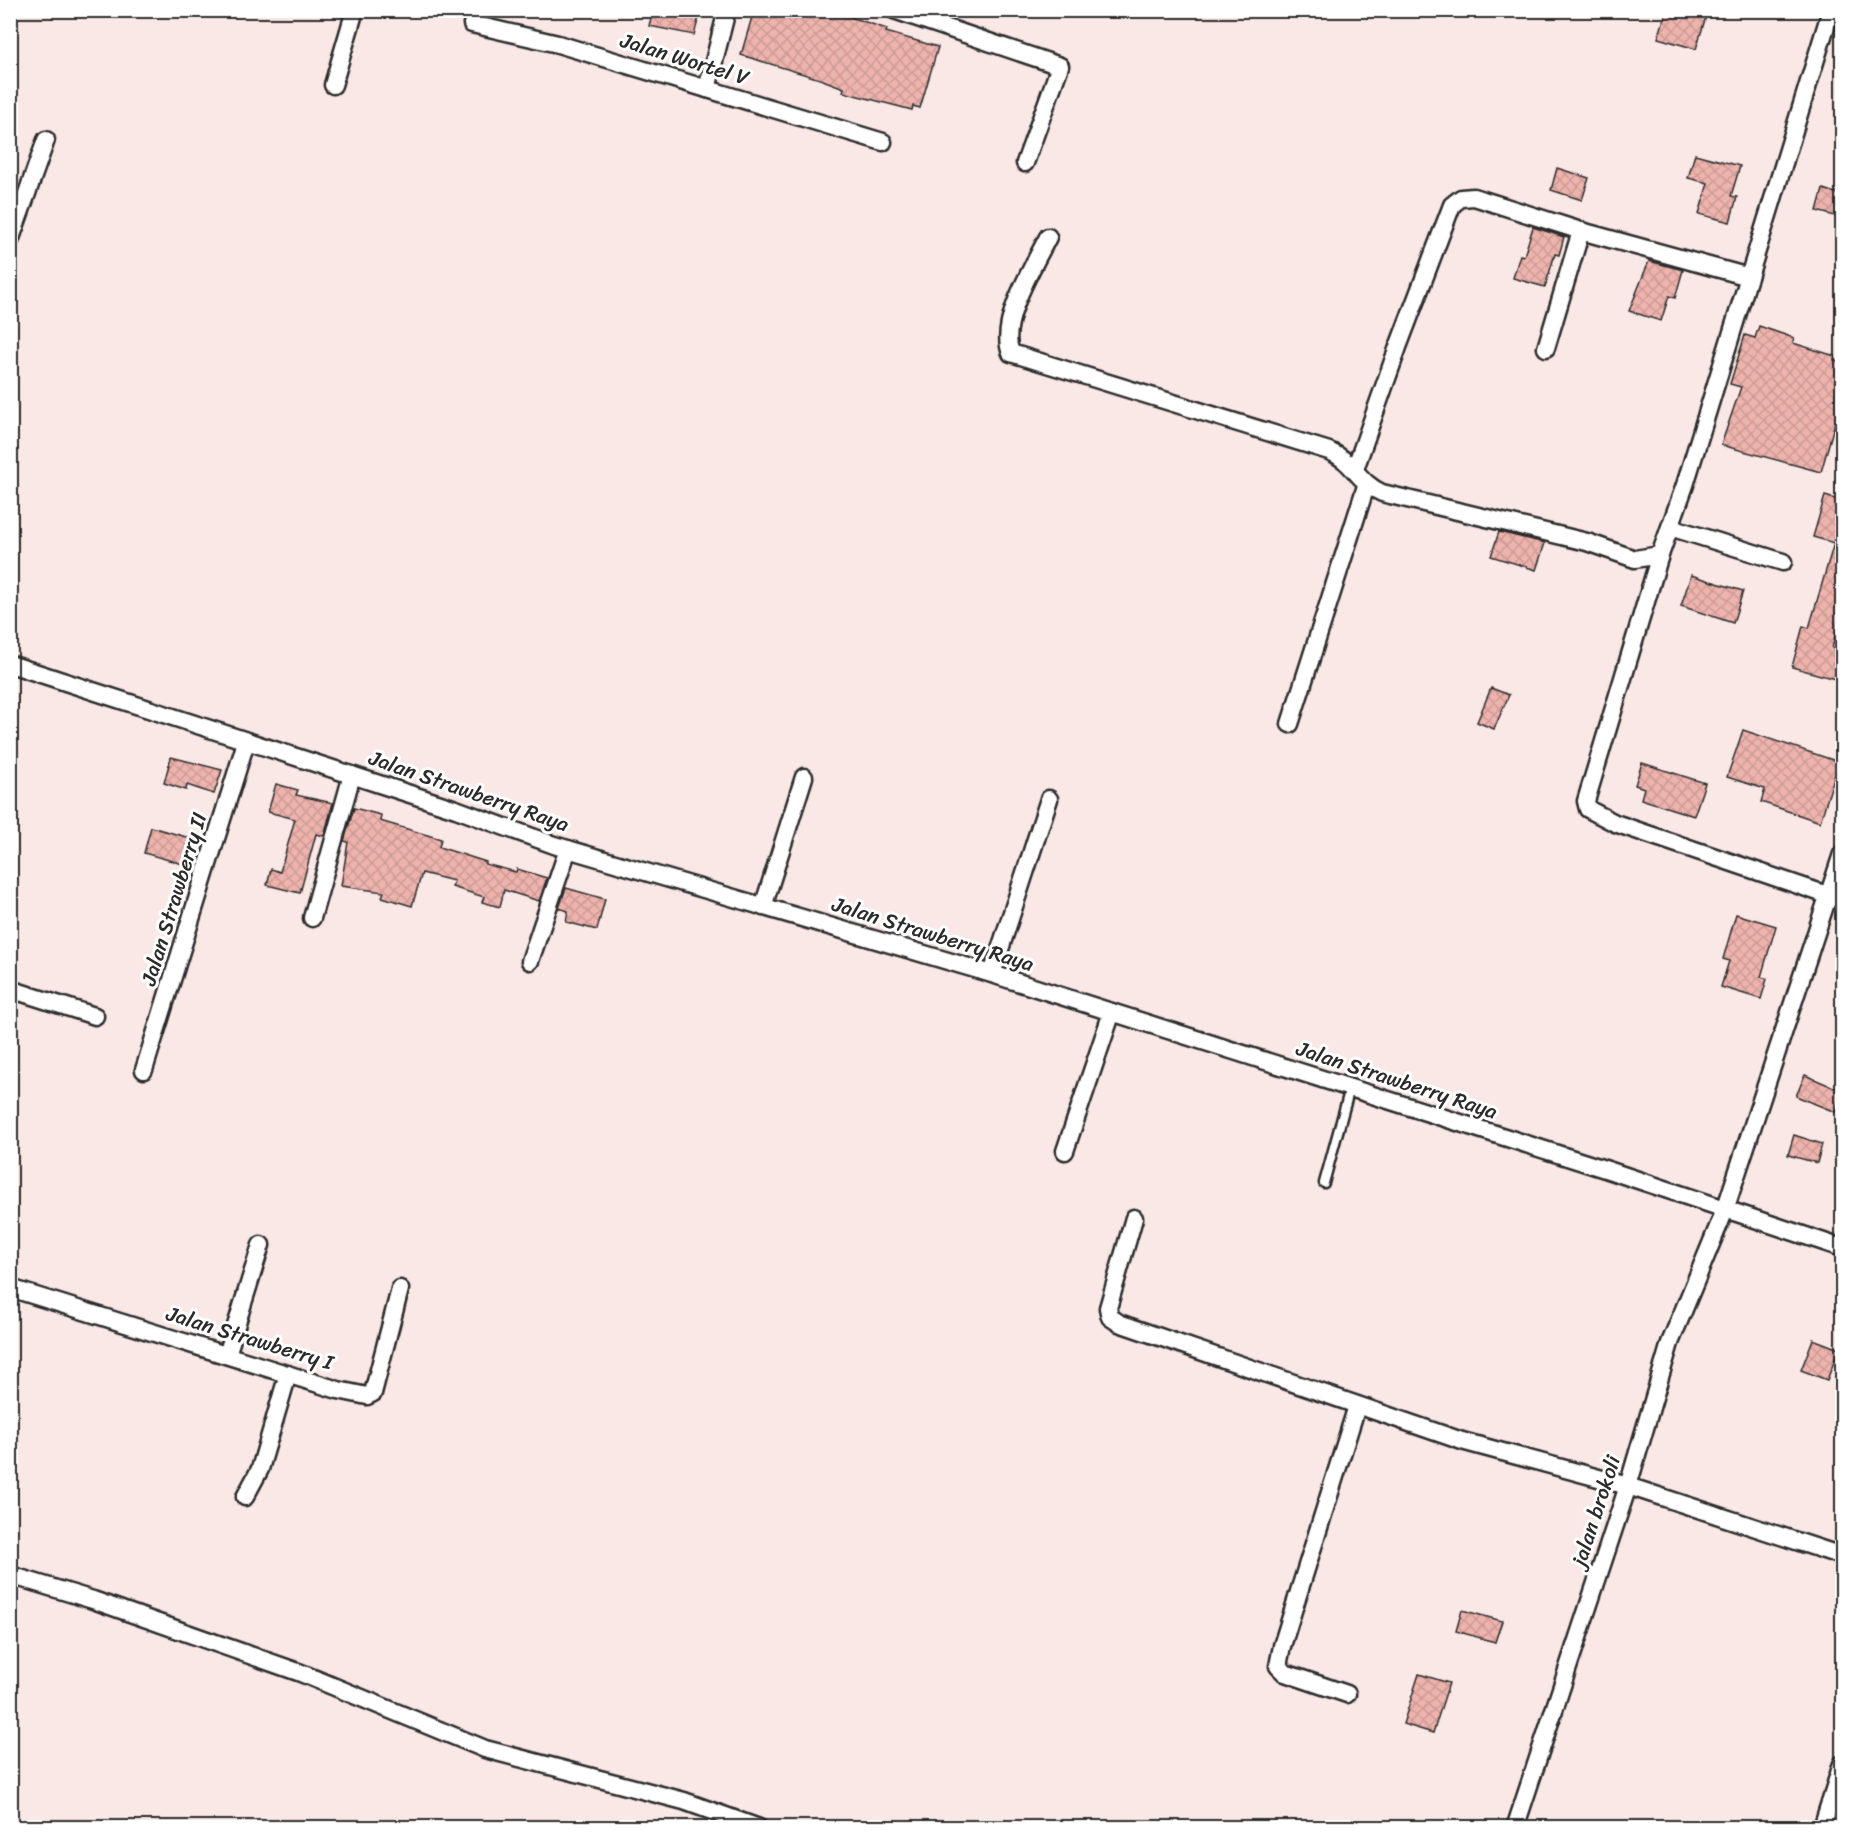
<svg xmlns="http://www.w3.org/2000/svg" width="1853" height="1838" viewBox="0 0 1853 1838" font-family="Sriracha,sans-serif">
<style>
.building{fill:url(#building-cross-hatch);stroke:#2b2b2b;stroke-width:1.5}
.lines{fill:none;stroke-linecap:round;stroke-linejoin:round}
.lane-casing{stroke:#2b2b2b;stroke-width:13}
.street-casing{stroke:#2b2b2b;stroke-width:21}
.lane{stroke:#fff;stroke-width:8}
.street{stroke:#fff;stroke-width:16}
.labels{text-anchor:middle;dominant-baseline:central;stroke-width:6;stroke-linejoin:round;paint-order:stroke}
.street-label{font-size:21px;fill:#2b2b2b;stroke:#fff}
</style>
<defs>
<pattern id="building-cross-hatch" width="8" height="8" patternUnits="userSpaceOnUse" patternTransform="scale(1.5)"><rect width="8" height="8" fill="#eeb3ad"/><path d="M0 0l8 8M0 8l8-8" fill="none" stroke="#cc9a95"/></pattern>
</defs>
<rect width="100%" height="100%" fill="#fae8e6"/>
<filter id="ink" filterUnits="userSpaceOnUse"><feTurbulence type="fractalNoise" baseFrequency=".0167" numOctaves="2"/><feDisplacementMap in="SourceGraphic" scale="12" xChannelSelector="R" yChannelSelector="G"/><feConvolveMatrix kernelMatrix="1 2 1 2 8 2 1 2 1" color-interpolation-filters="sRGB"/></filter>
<g filter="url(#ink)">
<g class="building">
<polygon points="653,10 701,10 694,35 649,26"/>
<polygon points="754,10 829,10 887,29 886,32 938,47 920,108 913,106 912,110 843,92 844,88 820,79 741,55"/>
<polygon points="1667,10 1708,10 1696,49 1658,38"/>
<polygon points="1695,154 1740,166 1731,196 1737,197 1730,222 1699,214 1708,183 1688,178"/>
<polygon points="1557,168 1589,178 1582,200 1551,190"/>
<polygon points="1823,189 1842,195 1842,218 1817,211"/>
<polygon points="1533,227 1564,237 1559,255 1555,254 1545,287 1513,278 1520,255 1524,256"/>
<polygon points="1649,261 1683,270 1675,298 1669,296 1661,321 1629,311"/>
<polygon points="1759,326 1794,338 1793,343 1835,356 1834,360 1842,363 1842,398 1821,472 1721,445 1741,387 1730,384 1745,335 1755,338"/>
<polygon points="1825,496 1842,501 1842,613 1832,648 1842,651 1842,681 1792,667 1803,626 1809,628 1834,543 1813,537"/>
<polygon points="1499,532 1545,543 1536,570 1491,556"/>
<polygon points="1691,575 1743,591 1733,623 1681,606"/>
<polygon points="1491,688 1509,695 1494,729 1477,722"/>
<polygon points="1743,730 1839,762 1820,822 1761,802 1765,789 1727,777"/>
<polygon points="171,757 222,770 214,794 187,785 186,790 164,783"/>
<polygon points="1642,763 1705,783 1694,816 1641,799 1644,788 1635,785"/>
<polygon points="276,784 298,790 296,795 333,803 324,836 316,834 300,893 267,885 271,869 280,872 295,819 268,812"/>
<polygon points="354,808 381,815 380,821 441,839 439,847 486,862 485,864 516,872 517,869 547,878 539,901 504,890 500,907 482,902 484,897 452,887 454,881 422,873 412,906 382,897 384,892 341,886 348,842 344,841"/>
<polygon points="151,827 190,838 183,864 144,853"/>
<polygon points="566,888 605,899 597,930 566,922 568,911 559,908"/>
<polygon points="1736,914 1776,926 1761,977 1767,979 1761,999 1721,987 1729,961 1723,959"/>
<polygon points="1805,1075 1842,1091 1835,1112 1796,1096"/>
<polygon points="1794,1135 1822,1144 1817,1163 1788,1155"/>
<polygon points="1813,1339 1839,1349 1827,1380 1801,1370"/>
<polygon points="1462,1610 1502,1621 1495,1642 1456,1631"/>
<polygon points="1419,1674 1449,1683 1433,1733 1403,1724"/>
</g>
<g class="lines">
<defs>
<polyline id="lane" points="1324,1183 1350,1088"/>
<g id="street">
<polyline points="894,10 1060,66 1025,163"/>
<polyline points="1831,10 1685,485 1660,555 1586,801 1588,809 1615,823 1842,900"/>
<polyline points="472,24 558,44 883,142"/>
<polyline points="333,85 355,10"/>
<polyline points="707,89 727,10"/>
<path d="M1048 237C1034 265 998 323 1011 353L1329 451C1355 462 1357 482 1382 493L1587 542 1635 559 1660 555"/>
<polyline points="10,241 46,140"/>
<polyline points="1546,348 1581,231"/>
<polyline points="1355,469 1398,347 1452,205 1461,198 1474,197 1581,231 1749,277"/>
<polyline points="1670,527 1783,562"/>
<polyline points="10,664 456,809 554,845 992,974 1608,1170 1842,1248"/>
<polyline points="1290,724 1366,486"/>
<polyline points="763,907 804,777"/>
<polyline points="312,918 352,775"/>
<polyline points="530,961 568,849"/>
<polyline points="992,974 1049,799"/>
<polyline points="10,989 95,1016"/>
<polyline points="144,1070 246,742"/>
<polyline points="1065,1151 1112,1012"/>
<polyline points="1134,1218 1108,1308 1110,1317 1119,1323 1462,1441 1628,1486 1842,1556"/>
<polyline points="10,1288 338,1390 367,1396 373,1393 400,1289"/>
<polyline points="227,1355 261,1245"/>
<polyline points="245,1497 260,1469 288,1374"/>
<polyline points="10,1575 93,1600 301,1673 485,1749 684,1801 759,1828"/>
<polyline points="1347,1694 1285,1673 1278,1666 1282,1646 1357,1406"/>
<polyline points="1515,1828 1628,1486 1670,1343 1725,1210 1842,854"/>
<polyline points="1822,1828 1842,1764"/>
</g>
</defs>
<use href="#lane" class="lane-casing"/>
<use href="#street" class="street-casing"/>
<use href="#lane" class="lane"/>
<use href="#street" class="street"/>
</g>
</g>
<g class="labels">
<g class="street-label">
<text transform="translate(685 59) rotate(17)">Jalan Wortel V</text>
<text transform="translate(469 791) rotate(19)">Jalan Strawberry Raya</text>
<text transform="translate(174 899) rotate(-73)">Jalan Strawberry II</text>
<text transform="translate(933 934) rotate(17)">Jalan Strawberry Raya</text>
<text transform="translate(1397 1080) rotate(18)">Jalan Strawberry Raya</text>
<text transform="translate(250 1338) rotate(17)">Jalan Strawberry I</text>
<text transform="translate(1596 1511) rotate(-72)">jalan brokoli</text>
</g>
</g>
<rect width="1853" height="1838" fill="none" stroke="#fff" stroke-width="36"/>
<rect x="18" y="18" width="1817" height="1802" fill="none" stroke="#2b2b2b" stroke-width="2" filter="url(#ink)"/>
</svg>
